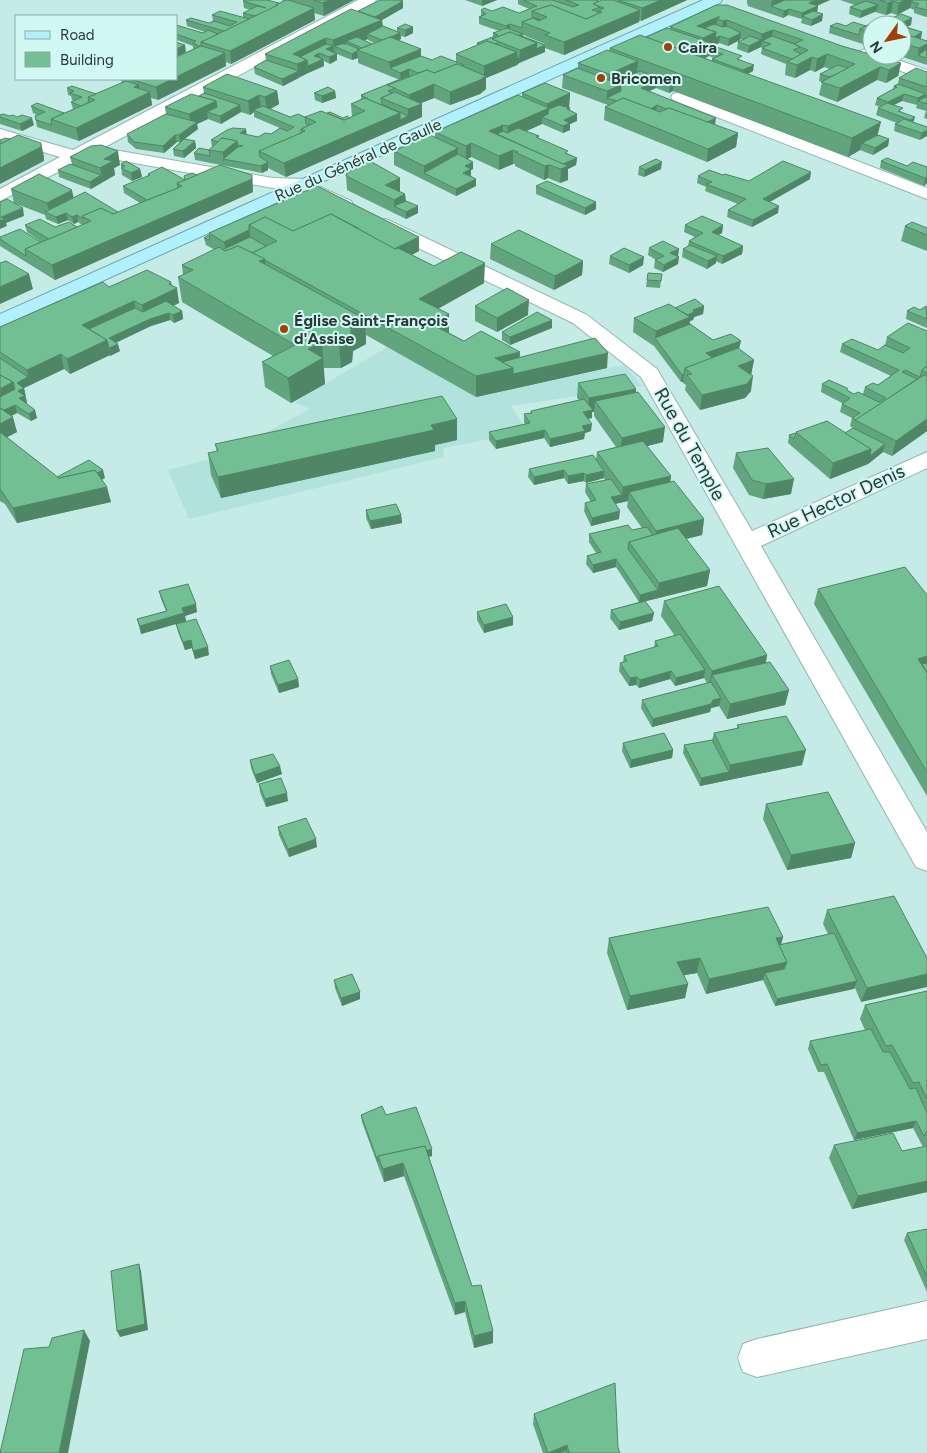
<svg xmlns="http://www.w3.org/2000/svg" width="927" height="1453" viewBox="0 0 927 1453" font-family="Figtree,sans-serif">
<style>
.built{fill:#b1e2db}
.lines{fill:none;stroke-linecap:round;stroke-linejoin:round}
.minor-casing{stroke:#91b7b2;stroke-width:2}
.major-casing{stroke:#60a9b8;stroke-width:2}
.minor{fill:#fff;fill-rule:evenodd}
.major{fill:#b2f0fe;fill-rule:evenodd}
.wall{fill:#61a47e;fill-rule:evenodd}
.shaded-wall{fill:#4f8666}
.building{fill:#71bf92;stroke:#4f8666}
.poi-dot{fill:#a23e08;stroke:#d1f8f2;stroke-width:2}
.labels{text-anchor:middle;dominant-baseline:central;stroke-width:4;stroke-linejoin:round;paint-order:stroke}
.far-poi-label{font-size:16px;font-weight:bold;fill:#293937;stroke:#d1f8f2;text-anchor:start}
.far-street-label{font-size:16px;fill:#293937;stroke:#d1f8f2}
.street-label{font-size:19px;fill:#293937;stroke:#d1f8f2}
</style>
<rect width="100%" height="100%" fill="#c4ebe5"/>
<polygon class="built" points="389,346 478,396 624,365 642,386 511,406 528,431 444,448 443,457 189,519 168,470 222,456 310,409 295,402"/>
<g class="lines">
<defs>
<g id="minor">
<polygon points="358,0 376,0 374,3 103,148 273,178 303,179 351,201 354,205 351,209 345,210 339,209 300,189 273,188 107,158 80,161 0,201 0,189 60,157 0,139 0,129 73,150"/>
<polygon points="865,49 872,51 872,55 883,55 927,70 927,80 860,57 857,54 860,51"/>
<polygon points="679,92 927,188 927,199 673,100 671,97 673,94"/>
<polygon points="386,219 587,315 657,369 752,531 927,452 927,468 761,546 927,832 927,871 916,867 641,377 573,323 379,229 377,225 379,221"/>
<polygon points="927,1301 927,1339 757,1377 743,1372 738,1358 743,1344 757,1339"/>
</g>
<polygon id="major" points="703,0 722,0 720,3 0,327 0,314"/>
</defs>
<use href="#minor" class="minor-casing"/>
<use href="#major" class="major-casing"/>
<use href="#minor" class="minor"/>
<use href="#major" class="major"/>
</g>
<g class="wall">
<polygon points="281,0 354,0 324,16 314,13 315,20 231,64 226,62 226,66 158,100 151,98 152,105 79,141 37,127 35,116 37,115 33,113 31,106 64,113 73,109 71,102 74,101 72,100 71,96 68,95 67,88 96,94 122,83 121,79 176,79 176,42 186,52 178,56 179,56 193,49 193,46 177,40 176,41 176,25 203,33 205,32 187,26 186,20 209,23 213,21 212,15 243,18 243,13 250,10 244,8 243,1 279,3 284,1"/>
<polygon points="465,0 497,0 482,6"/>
<path d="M518 0H596L599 1H617L614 0H687L641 21 640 20 639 22 564 55 545 48V52L519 63 517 65 486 78V89L480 94 450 105 434 98 421 103 422 117 286 177 268 168V170L262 173 195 160 194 153 209 150 212 147 211 140 247 135 258 137 271 134 280 128 254 117V112L250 115 241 112 221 124 208 119 197 124 198 129 185 139 195 141 196 148 184 158 174 156 173 149 180 142H177L164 153 136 149 128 142 127 134 166 114 165 107 199 96 204 93 203 87 277 91 279 104 270 109 290 117H305L327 113 343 118H350L352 117 351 104 361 99V95L400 80 358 63V58L352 60 337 54V60L330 64 324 61V66L299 77V78L283 86 255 74 254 67 266 60 265 54 358 11 403 1V8L382 20 383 26 397 31V28L413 33 405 37 401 36V39L398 40 421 49V56L432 60 456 62V54L477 45V43L493 37V33L499 31 479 24V17L481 16V10L492 11 519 13 529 9 518 4ZM523 35 545 44V45L523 36ZM368 39V40L374 43 372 44 364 40Z"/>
<polygon points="747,0 830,0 817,6 818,6 817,12 822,21 811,26 801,23 802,19 788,15 783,18 748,6 747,3"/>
<polygon points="840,0 927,0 927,17 926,17 914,13 914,10 910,8 897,15 891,13 886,15 875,12 860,18 849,14 850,7 855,5"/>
<path d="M716 5 842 46 901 63 898 76 886 83 877 80 837 102 819 95 822 82 819 81 820 74 830 69 824 67 815 72 810 70 795 78 785 75 786 64 761 54 762 48 761 47 748 53 737 49 738 42 743 40 741 39 740 40 728 46 719 43 712 46 741 60 753 71 748 74 878 136 889 139 888 146 873 155 860 150 848 157 673 91 669 93 656 88 649 91 715 125 738 133 736 147 707 162 604 120 605 107 608 105 562 88 563 75 578 68V63L609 50 610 48 646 37 670 29V27ZM709 56 714 58 712 59V61L704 58Z"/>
<polygon points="886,21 911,25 906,27 922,32 920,39 926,41 927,40 927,65 897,55 902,55 902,25 872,25 872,47 829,33 830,26 866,26"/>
<polygon points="927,72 927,119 924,118 926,111 916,108 917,105 902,101 893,105 913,122 927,127 920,140 894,131 895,124 897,123 876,115 878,108 880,107 875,105 877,98 893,89 894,86 898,84 899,78"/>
<polygon points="335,91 336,98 322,103 315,100 314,93"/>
<polygon points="522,93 570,93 569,107 568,107 570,108 570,110 577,114 577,121 570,124 570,130 563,133 542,124 526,131 539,136 538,139 577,158 576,165 568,169 568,180 560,183 548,178 544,180 515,166 515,164 513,164 499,170 471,157 467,159 473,162 473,169 471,170 471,176 476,179 476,186 456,196 394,165 394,151 435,137 435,132 522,96"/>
<polygon points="0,115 34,125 22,131 0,124"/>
<polygon points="70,157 120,165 114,168 115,175 91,189 59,177 58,170 72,164"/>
<polygon points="881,161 907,166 927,167 927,183 924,186 880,168"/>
<polygon points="121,164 140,169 142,177 132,181 122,175"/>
<polygon points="639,167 661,169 644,177 638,175"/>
<polygon points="148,174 185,180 197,175 252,175 253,192 55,280 0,246 0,237 42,242 27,232 25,225 55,227 77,227 82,225 78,222 74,224 68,220 58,224 46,219 45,215 14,203 11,189 74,198 118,212 140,203 124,193 123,186 148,176"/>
<polygon points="723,175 749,181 810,179 770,202 778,213 752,227 727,217 728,210 738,204 705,191 706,187 697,183 698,176"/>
<polygon points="346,176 400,192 405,194 406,201 418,213 406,219 347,190"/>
<polygon points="317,186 419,237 419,251 412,255 434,266 484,283 438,309 449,314 449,333 464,341 519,358 607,368 476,397 366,335 366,344 353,351 352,362 341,368 323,368 325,384 291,403 265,387 262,362 273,356 182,302 178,277 183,275 182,265 215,250 206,245 204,238 209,235 209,233"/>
<polygon points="536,186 596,202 596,209 585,215 536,194"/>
<polygon points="685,225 723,225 722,233 718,235 743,246 742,254 722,264 716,261 716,263 707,269 682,257 683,249 688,246 689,241 695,237 684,232"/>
<polygon points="905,226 927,228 927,251 901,241"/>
<polygon points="491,244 583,261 582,275 554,290 490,259"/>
<polygon points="649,248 679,249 677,256 678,264 663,272 654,268 655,260 656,260 648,255"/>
<polygon points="610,256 643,265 629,273 609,264"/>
<polygon points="648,273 662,274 660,288 646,287"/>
<polygon points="172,286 179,303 173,306 182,311 183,319 174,323 170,320 151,326 116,343 120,351 110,356 110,355 70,374 64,369 24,388 27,403 26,404 37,418 31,421 17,413 11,416 17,432 7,437 57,477 105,478 102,479 111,502 17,523 5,504 0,501 0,327 109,287"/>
<polygon points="475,306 528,315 497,332 475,321"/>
<polygon points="704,306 703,314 694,317 693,320 690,321 690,324 713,340 739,349 754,360 751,375 751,391 745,398 700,410 685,390 686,385 683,383 683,382 681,382 654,346 633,332 634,318 675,308"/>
<polygon points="927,307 927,328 906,319 907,311 920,310"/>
<polygon points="552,328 510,345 502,340 502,332"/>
<polygon points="927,331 927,431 892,456 883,452 868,464 830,479 788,443 789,435 796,433 796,432 845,433 853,428 850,426 852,418 840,412 842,404 842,403 821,392 822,384 848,391 854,394 863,394 865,387 878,385 891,376 840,352 842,344 878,350 885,345 887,337"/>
<polygon points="578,383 636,389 636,392 663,442 647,446 671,476 670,482 704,519 702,535 686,539 710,570 707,586 645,601 654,613 652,621 619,630 610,618 611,610 639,602 616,567 593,573 586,564 587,556 596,553 589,542 589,534 632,530 642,528 627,507 628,501 615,504 619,519 591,526 584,511 585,503 591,502 585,492 586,484 605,480 604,478 586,483 584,481 568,484 564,478 534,485 528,477 529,469 596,459 597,452 616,447 594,416 594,412 592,412 592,418 588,419 591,431 585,433 584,439 550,447 544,438 496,449 489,440 489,432 525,424 524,422 524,414 530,413 531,411 579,400 577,398"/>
<polygon points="457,440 435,445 435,451 221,498 211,475 208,453 217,452 215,444"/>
<polygon points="736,453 791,494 763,499 749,495 733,468"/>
<polygon points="366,510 401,515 402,523 371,529 366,518"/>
<polygon points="818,589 927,595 927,796 814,604"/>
<polygon points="159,591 197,612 185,616 186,621 209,655 195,659 192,648 185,650 178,632 176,624 141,634 137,619 166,611 161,599"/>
<polygon points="664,601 767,655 766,663 789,690 785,705 727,719 719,706 711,708 710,712 652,727 641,708 642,700 707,683 704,678 675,686 670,679 639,688 636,685 629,686 619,671 620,663 623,662 624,656 654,648 655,641 675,636 661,616"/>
<polygon points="477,612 513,625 484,633 477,620"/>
<polygon points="270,666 298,679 299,687 279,693 271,674"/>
<polygon points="737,725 802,765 700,786 683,753 684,745 712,740 714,733 737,728"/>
<polygon points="623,743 673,750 672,758 630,768 622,751"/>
<polygon points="250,760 282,774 257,783 251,768"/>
<polygon points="259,784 288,801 266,807 260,792"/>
<polygon points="766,804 855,843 851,858 787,870 763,819"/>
<polygon points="278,827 317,847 289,857 279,835"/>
<polygon points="827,910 927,958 861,1002 855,988 775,1006 763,980 706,994 697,973 684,975 688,984 685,998 627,1010 607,953 609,938 783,937 781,944 828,934 823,924"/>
<polygon points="334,980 360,992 360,999 342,1006 335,988"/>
<polygon points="927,991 927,1192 852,1209 829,1158 834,1145 902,1151 923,1147 913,1128 854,1140 824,1072 818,1072 808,1049 810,1041 865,1030 860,1019 865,1005"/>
<polygon points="361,1115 386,1115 432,1156 429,1157 472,1286 493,1331 493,1343 474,1348 465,1312 455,1315 404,1176 384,1182 362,1122"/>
<polygon points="927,1229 927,1292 904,1240 907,1233"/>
<polygon points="534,1414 618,1448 620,1453 543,1453 533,1424"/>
</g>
<g class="shaded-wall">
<polygon points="329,0 354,0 324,16 323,3"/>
<polygon points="482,0 497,0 482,6"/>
<polygon points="661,0 687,0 641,21 642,8"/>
<polygon points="773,0 798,0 771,6 772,1"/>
<polygon points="816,0 830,0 808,9 809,3"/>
<polygon points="905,0 912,0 910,8 897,15 899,3"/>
<polygon points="403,1 403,8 382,20 383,33 367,34 368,39 354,45 346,41 347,48 334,46 335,53 334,53 333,40"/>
<polygon points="893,1 891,13 886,15 888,3"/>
<polygon points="878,5 876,11 860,18 862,11"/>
<polygon points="818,6 817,12 802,16 801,19 802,13"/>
<polygon points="314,8 315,20 231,64 230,51"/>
<polygon points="789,9 788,15 783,18 784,11"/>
<polygon points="640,10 639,22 564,55 564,42"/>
<polygon points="823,14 822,21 811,26 812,20"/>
<polygon points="718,17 715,30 704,35 697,26"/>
<polygon points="912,18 911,25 902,29 902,25 899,25"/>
<polygon points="727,20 726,32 722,34 723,21"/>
<polygon points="510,24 510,31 506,33 506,26"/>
<polygon points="413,27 413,33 405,37 405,30"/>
<polygon points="909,28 906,41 902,40 902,32"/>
<polygon points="773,30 771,43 762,41 761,47 748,53 749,46 761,40 762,34"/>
<polygon points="716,32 720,36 719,43 711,47 709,56 700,61 703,38"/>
<polygon points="922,32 921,39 913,43 910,39"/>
<polygon points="400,33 401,39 385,47 384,40"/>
<polygon points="741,33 740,40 728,46 729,39"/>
<polygon points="326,38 327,49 333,46 334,53 327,56 326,51 319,53 320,60 307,60 308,73 283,86 282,79 298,71 297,64 293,54"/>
<polygon points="537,43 545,45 545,52 519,63 520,50"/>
<polygon points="687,43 686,55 670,52"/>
<polygon points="927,44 927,55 918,55 919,48"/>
<polygon points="185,45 186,52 177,56 176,49"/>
<polygon points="421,49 421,62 390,68 389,62"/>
<polygon points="357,51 358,58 352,60 352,54"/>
<polygon points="517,52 517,58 519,56 519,63 517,65 486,78 486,89 480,94 450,105 450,92 484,78 484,66"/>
<polygon points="225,53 226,66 158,100 156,87 172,79 176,79 176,77"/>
<polygon points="337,54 337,60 330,64 329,57"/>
<polygon points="827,54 824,67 815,72 817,59"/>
<polygon points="812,57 810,70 795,78 797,65"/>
<polygon points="323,59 324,66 308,73 308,66"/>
<polygon points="638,61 636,79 620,98 607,98 606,105 609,74"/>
<polygon points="901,63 898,76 886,83 889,70"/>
<polygon points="754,65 753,71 742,77 743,70"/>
<polygon points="880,67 877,80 837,102 840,88"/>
<polygon points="409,69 409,76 401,80 400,73"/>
<polygon points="657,81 656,88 641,95 641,88"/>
<polygon points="434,84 434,98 409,108 409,95"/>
<polygon points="674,84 673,91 669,93 670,86"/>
<polygon points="139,85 141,97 150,92 152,105 79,141 76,128 134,87"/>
<polygon points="277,91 279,104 267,111 265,97"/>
<polygon points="335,91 336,98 322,103 322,96"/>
<polygon points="570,93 569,107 548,116 542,117 542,124 507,140 508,126 547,108 547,104"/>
<polygon points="904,94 902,101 886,109 888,102"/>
<polygon points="926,94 924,101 918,101 916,105 918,98"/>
<polygon points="259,95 261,108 253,110 254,112 250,115 248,101"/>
<polygon points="216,101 218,114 207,112 208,119 197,124 198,129 180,142 179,135 191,126 189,114"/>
<polygon points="422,104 422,117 286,177 284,163 400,113 408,116 408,109"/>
<polygon points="240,105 241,112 221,124 220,116"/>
<polygon points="657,105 656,112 649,110"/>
<polygon points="577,114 577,121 570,124 570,130 563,133 564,120"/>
<polygon points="915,117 913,124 908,127 910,120"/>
<polygon points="32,118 34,125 22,131 20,124"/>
<polygon points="716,118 715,125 703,124"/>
<polygon points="881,122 876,141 862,143 860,150 848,157 852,138"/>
<polygon points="503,125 503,138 489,131"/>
<polygon points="246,129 247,136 240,133"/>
<polygon points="927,130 927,136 920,140 922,133"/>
<polygon points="738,133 736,147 707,162 708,149"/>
<polygon points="175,135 177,142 164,153 163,146"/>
<polygon points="889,139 888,146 873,155 875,148"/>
<polygon points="195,141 196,148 184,158 183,151"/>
<polygon points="237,141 239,154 223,159 224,166 223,152"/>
<polygon points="41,143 44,157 44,161 0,184 0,168"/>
<polygon points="471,143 471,157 466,160 466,146"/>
<polygon points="458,148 458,161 424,173 424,166"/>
<polygon points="513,150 513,164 499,170 499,156"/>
<polygon points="118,151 120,165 114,168 115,175 103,182 100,168 104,159"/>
<polygon points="577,158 576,165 568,169 568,180 560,183 561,169 556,167"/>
<polygon points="268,162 268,170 262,173 261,166"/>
<polygon points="473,162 473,169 471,170 471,176 463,173 465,166"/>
<polygon points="662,162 661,169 644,177 645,170"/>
<polygon points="549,165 548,178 544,180 545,166"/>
<polygon points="140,169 142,177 132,181 131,173"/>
<polygon points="811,172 810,179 762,206 763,199"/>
<polygon points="101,175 103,182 91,189 90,182"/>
<polygon points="252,175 253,192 55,280 52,265"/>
<polygon points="927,177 927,183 924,186 925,178"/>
<polygon points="400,178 400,192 385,185"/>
<polygon points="476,179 476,186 456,196 456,189"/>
<polygon points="72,190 75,204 50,214 47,203"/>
<polygon points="405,194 406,208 394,206 395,214 394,200"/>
<polygon points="596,202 596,209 585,215 585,208"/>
<polygon points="418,206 418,213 406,219 406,212"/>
<polygon points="779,206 778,213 752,227 753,220"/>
<polygon points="23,208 24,216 6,223 7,226 0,229 0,221 1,217"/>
<polygon points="66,213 68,220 58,224 56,217"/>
<polygon points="77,215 78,222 74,224 72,217"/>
<polygon points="249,225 251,245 226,251 224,242"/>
<polygon points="723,225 722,233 711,239 712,232"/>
<polygon points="419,237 419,251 393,264 393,250"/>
<polygon points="743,246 742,254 722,264 723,256"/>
<polygon points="679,249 678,256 669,260 670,253"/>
<polygon points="717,256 716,263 707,269 708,261"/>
<polygon points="644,257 643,265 629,273 629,265"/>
<polygon points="679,257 678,264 663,272 664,265"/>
<polygon points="265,259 267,284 259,261"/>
<polygon points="583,261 582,275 554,290 555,276"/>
<polygon points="485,263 484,283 419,319 419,299"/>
<polygon points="29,274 33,289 0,304 0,287"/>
<polygon points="171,282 173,290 177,288 179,303 144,320 142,305"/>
<polygon points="529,300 528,315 497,332 497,318"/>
<polygon points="134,301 137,316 91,337 82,325"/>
<polygon points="704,306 703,314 694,317 693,320 690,321 689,331 655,338 656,331 693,310"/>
<polygon points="182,311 183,319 174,323 173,315"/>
<polygon points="169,313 170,320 151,326 110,345 109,338 150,319"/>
<polygon points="449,314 449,335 431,324"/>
<polygon points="365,319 366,344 353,351 352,362 341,368 339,343 349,327"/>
<polygon points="552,320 552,328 510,345 510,337"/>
<polygon points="107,340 110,355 70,374 67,359"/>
<polygon points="741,341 739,349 705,361 706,353"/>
<polygon points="322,342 325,384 291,403 288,378 308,349"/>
<polygon points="118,344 120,351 110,356 109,348"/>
<polygon points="520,352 519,372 608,353 607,368 476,397 476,376 495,358"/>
<polygon points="61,354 64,369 24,388 27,403 21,406 18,391 17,383 28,377 27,370"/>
<polygon points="754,360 751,375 736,380 738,366"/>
<polygon points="684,374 683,382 681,382 682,375"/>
<polygon points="753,376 751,391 745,398 700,410 702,395"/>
<polygon points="13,382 17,397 0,406 0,389"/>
<polygon points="636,389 635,404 595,401 594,412 592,412 592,418 583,420 583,412 588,411 589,398"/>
<polygon points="15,405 17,413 3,420 1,412"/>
<polygon points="35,410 37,418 31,421 29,414"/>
<polygon points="13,417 17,432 0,441 0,424"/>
<polygon points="457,419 457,440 435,445 435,451 221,498 218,477"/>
<polygon points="927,419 927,431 892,456 896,441"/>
<polygon points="592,424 591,431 585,433 584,439 550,447 550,439 582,426"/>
<polygon points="665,427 663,442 620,453 622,438"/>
<polygon points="545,430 544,438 496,449 496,441"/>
<polygon points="885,444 883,452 868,464 830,479 833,463"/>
<polygon points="103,470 105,478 98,482 95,474"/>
<polygon points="564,470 564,478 534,485 534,477"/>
<polygon points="604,471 604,478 586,483 586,475"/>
<polygon points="584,473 584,481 568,484 568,476"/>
<polygon points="671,476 669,492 629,492 628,501 610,505 611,497 622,495 623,487"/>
<polygon points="794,479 791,494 763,499 766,484"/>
<polygon points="107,487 111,502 17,523 13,508"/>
<polygon points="620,511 619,519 591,526 592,518"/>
<polygon points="401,515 402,523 371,529 370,521"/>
<polygon points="704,519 702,535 657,546 655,541 656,531"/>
<polygon points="616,559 616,567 593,573 593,565"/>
<polygon points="710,570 707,586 639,603 640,595 658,590 659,583"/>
<polygon points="196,604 197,612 185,616 186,621 141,634 140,626 182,608"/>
<polygon points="654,613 652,621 619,630 620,622"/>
<polygon points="513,617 513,625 484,633 484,625"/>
<polygon points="191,640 192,648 185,650 183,642"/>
<polygon points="208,647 209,655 195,659 193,651"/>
<polygon points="767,655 764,671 712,675 710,686 709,686 712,671"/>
<polygon points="927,656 927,670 919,672 918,659"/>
<polygon points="705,670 704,678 675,686 676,678"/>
<polygon points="671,671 670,679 639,688 640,680"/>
<polygon points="637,677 636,685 629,686 630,678"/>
<polygon points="298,679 299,687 279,693 278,685"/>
<polygon points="789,690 785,705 727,719 730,704"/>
<polygon points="721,698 719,706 711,708 710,712 652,727 653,719 713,700"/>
<polygon points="673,750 672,758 630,768 631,760"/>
<polygon points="806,750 802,765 700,786 701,778 729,772 730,765"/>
<polygon points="280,766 282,774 257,783 255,775"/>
<polygon points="287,793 288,801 266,807 265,799"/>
<polygon points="316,839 317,847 289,857 288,849"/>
<polygon points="855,843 851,858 787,870 791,855"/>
<polygon points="783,937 779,952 776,938"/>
<polygon points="700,958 697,973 674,977 677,962"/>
<polygon points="787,962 782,976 765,973 763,980 706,994 709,979"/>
<polygon points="927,974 927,987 861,1002 867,988"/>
<polygon points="857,981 854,989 775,1006 777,999"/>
<polygon points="688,984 685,998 627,1010 630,996"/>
<polygon points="360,992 360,999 342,1006 341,998"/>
<polygon points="916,1121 913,1128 854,1140 857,1133"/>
<polygon points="432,1149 432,1156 403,1163 404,1176 384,1182 383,1169 380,1161"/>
<polygon points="927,1181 927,1192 852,1209 858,1196"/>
<polygon points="139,1264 141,1271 148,1330 120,1337 117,1331"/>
<polygon points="465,1301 465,1312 455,1315 455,1303"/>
<polygon points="84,1330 90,1341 68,1453 59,1453"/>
<polygon points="493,1331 493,1343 474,1348 474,1336"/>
<polygon points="567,1445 566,1453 548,1453"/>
</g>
<g class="building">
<polygon points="245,0 267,0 279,3 276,5 276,7 255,16 243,13 257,6 266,8 243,1"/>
<polygon points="286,0 288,0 314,8 230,51 201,42 278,5 276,5"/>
<polygon points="313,0 329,0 323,3"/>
<polygon points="380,0 399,0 403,1 375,17 358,11"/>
<polygon points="523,0 552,0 573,7 579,5 566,0 596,0 599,1 593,4 600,7 592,10 598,12 598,14 586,19 551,5 532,11 532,17 540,20 533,18 522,22 522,28 510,24 506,26 479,17 486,14 481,10 484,8 492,11 503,7 519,13 537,6"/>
<polygon points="602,0 613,0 640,10 564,42 545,35 550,33 522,22 533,18 539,21 547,17 532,11 551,5 586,19 602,12 598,11 604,8 593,4"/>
<polygon points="618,0 661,0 642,8"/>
<polygon points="785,0 816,0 809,3 818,6 802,13 789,9 784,11 771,6"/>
<polygon points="880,0 905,0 899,3 893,1 888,3"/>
<polygon points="912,0 927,0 927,10 915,7 919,4 912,2"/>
<polygon points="866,1 878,5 862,11 850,7"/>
<polygon points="716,5 727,5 842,46 901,63 889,70 880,67 840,88 821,82 855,64 827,54 817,59 812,57 797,65 787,62 808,50 794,44 803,40 773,30 762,34 727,20 723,21 717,19 720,17 718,17 697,26 716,32 703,38 670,27"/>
<polygon points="351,9 382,20 333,40 326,38 307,47 293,54 307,60 297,64 265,54"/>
<polygon points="220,11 249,19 224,31 186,20 191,18 209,23 214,21 230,26 237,22 212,15"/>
<polygon points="813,11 823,14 812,20 802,16"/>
<polygon points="901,14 912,18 899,24 900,25 886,21"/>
<polygon points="879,19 898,25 872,25 872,33 860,29"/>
<polygon points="853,22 866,26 860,29 859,35 830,26 837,23 846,26"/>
<polygon points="405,24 413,27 405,30 397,28"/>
<polygon points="714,24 723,27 727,26 741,33 729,39 720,36 715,38 716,32 704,28"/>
<polygon points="176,25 203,33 208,30 218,34 201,42 201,46 199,46 193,43 196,41 176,34"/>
<polygon points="383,26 400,33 391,37 390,37 382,40 367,34"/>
<polygon points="902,26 909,28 902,32"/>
<polygon points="902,26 922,32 914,37 907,35 909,28"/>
<polygon points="507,28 523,34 519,35 545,45 536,49 537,43 510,32 492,39 500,42 495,44 487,41 480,44 477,43 498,35 493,33"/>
<polygon points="667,28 711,43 701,48 687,43 676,48 646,37"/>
<polygon points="510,32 537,43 520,50 492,39"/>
<polygon points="902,33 927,41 927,44 919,48 902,43"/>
<polygon points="640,35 881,122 852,138 610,48"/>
<polygon points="750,36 761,40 749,46 738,42"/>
<polygon points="772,36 794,44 800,47 793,50 801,54 792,59 762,48 771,44 762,41"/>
<polygon points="357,37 372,44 362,48 346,41"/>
<polygon points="390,37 421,49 389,62 357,50"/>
<polygon points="487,41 517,52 484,66 456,54"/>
<polygon points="176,42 185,45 176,49"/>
<polygon points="326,44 333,46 326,49 337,54 329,57 319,53 314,56 323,59 308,66 307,60 300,57"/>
<polygon points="341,44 347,44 359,49 357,50 357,51 352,54 334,46"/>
<polygon points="711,45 742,56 737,59 754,65 743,70 712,59 723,54 710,49"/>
<polygon points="201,46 225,53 176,77 176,57"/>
<polygon points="927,49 926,58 918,55"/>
<polygon points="607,50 638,61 609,74 578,63"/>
<polygon points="421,56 432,60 441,56 464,65 462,66 457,64 434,73 427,70 418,73 409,69 400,73 390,68"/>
<polygon points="266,60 299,71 282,79 254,67"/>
<polygon points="457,64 486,76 480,80 450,92 434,84 409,95 387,85 427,70 434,73"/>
<polygon points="838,65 848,68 830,77 820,74"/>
<polygon points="578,68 621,85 607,91 563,75"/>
<polygon points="916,68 927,72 927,87 899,78"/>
<polygon points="640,71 674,84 670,86 657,81 641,88 716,118 707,122 669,108 666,109 657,105 651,109 623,98 617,101 607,98 621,91 621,85 615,82"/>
<polygon points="227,74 277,91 265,97 259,95 248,101 203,87"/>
<polygon points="408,76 409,77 387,85 395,88 388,91 392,93 381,98 382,104 408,116 400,120 400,113 370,100 361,95"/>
<polygon points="130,79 172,79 156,87"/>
<polygon points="126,81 139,85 134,87 150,92 76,128 51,119 95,100 88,97"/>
<polygon points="545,83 570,93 547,104 522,93"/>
<polygon points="898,84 926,94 918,98 904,94 888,102 877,98 897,87 894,86"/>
<polygon points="72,86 96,94 88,97 89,102 81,106 71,102 82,97 70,93 74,91 67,88"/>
<polygon points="328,87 335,91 322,96 314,93"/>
<polygon points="395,92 422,104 408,109 381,98"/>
<polygon points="204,93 240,105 220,116 207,112 217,107 216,101 199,96"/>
<polygon points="191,94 216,101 189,114 165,107"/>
<polygon points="518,95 549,108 508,126 503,125 489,131 568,166 561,169 549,165 545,166 515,152 518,152 513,150 499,156 471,143 466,146 435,132"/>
<polygon points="927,96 927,104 918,101"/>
<polygon points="365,98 400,113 284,163 259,151 305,131 301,129 316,122 305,117 321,111 344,120 365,111 351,104"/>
<polygon points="623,98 660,112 669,108 738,133 708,149 605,107"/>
<polygon points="37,103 64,113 51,119 52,125 36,120 35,116 45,112 31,106"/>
<polygon points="887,103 903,108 898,111 915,117 910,120 878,108"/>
<polygon points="559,105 570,108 567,109 577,114 564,120 570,123 563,126 542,117 548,114 549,109"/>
<polygon points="263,106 290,117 298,114 305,117 306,124 309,125 301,129 301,133 259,151 260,157 268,162 261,166 223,159 238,147 243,146 238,145 237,141 222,138 218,142 211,140 227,130 233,128 246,129 240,133 258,137 265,133 271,134 280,128 287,131 294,127 253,110"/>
<polygon points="330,112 343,118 347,116 350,118 344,120 327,113"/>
<polygon points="3,114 10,116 13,115 17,117 22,115 32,118 20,124 0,117 0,115"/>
<polygon points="166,114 197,122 179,135 175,135 163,146 134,142 127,134"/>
<polygon points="904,119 927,127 927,130 922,133 895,124"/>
<polygon points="518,128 539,136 536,137 568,151 565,153 577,158 563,164 497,134 503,131 507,133"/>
<polygon points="18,135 41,143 41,147 0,168 0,144"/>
<polygon points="430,135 458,148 424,166 394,151"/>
<polygon points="878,135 889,139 875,148 862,143"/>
<polygon points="5,138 10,139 0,144 0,140 1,140"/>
<polygon points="222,138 237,141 223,152 209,150"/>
<polygon points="184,139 195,141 183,151 173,149"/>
<polygon points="101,145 118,151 104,159 113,161 100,168 70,157 91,146"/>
<polygon points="199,148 209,150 210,156 194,153"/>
<polygon points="458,154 473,162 465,166 471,169 463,173 476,179 456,189 424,173"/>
<polygon points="887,158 907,166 913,162 927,167 927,177 925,178 881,161"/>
<polygon points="656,159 662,162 645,170 639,167"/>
<polygon points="126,161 140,169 131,173 121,168 125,166 121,164"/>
<polygon points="370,161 400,178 385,185 405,194 394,200 346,176 347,173"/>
<polygon points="783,161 811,172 763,199 779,206 753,220 728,210 746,199 706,184 712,182 698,176 709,170 723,175 725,174 749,181"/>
<polygon points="70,164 101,175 90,182 58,170"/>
<polygon points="220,165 252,175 252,179 52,265 25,249 91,221 82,216 101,208 113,214 182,186 177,183"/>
<polygon points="162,167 185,180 177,183 178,188 147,200 123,186 150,175 148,174"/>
<polygon points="192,173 197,175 185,180 184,176"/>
<polygon points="39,174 72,190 47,203 11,189"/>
<polygon points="547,181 596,202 585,208 536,186"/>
<polygon points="317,186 419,237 394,249 357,228 358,228 331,214 293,231 265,217 249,225 249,230 224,242 209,233"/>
<polygon points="85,192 118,212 113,214 101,208 82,216 83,219 77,215 72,217 66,213 56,217 45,212"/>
<polygon points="7,199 23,208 1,217 5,219 0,221 0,202"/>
<polygon points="406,201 418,206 406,212 394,206"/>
<polygon points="331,214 395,249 398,248 434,266 461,252 485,263 419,299 449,314 431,324 464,341 481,331 520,352 495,358 513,368 476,376 252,253 277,241 249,225 265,217 293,231"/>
<polygon points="702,216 723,225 712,232 743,246 723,256 689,241 703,233 685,225"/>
<polygon points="40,219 55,227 69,222 77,227 49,239 25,225"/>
<polygon points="912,222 927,228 927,235 905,226"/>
<polygon points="20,229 41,242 25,249 26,256 0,239 0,237"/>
<polygon points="519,230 583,261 555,276 491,244"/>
<polygon points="209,235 210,240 204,238"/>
<polygon points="250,237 266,246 252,253 238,246 226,251 222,250"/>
<polygon points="663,241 679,249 670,253 679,257 664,265 655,260 664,256 649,248"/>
<polygon points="690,245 717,256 708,261 683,249"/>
<polygon points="238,246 265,259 259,261 365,319 349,327 351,329 351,337 339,343 322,342 308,349 323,358 288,378 262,362 295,345 178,277 193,270 182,265 219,247 225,251"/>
<polygon points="624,248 644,257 629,265 610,256"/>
<polygon points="6,261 29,274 0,287 0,263"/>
<polygon points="147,270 171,282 169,284 177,288 142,305 134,301 82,325 107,340 67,359 61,354 27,370 0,352 0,327 103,282 109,287"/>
<polygon points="648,273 662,274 661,281 647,280"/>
<polygon points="507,288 529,300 497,318 475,306"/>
<polygon points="695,299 704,306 693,310 694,312 688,315 675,308"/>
<polygon points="166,301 182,311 173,315 169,313 150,319 109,338 118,344 109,348 107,340 89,329 135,308 143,312"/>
<polygon points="669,304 690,317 656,331 634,318"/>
<polygon points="926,306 927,319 907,311 914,307 920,310"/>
<polygon points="537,312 552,320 510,337 502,332"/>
<polygon points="908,323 927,331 927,366 922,370 920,377 905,370 902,372 917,379 856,420 852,418 860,413 842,404 850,398 822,384 829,380 847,388 848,391 854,394 858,392 879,402 886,398 865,387 873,383 878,385 899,370 842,344 852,339 878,350 885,345 903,353 910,348 887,337"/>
<polygon points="690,324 713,340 731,334 741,341 706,353 713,358 685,368 684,374 682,375 655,338"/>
<polygon points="595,338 608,353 513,374 513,368 502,362"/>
<polygon points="738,348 754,360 738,366 753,376 747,384 702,395 687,375 692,374 685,368"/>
<polygon points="0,358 28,377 17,383 24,388 18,391 25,396 19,398 35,410 29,414 15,405 4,410 0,408 0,397 15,389 13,382 0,375"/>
<polygon points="927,366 927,373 922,370"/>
<polygon points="625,374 636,389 589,398 578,383"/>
<polygon points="0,375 13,382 0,389"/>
<polygon points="924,375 927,376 927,419 896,441 855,420"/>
<polygon points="638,392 665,427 622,438 595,401"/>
<polygon points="442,396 457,419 431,425 434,430 218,477 208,453 218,451 215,444"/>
<polygon points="584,399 593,410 583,412 592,424 582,426 585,431 550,439 545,430 496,441 489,432 530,423 524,414 532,413 531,411"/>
<polygon points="0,408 13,417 0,424"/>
<polygon points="827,421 871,449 833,463 796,432"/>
<polygon points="853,428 885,444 870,456 871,449 845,433"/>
<polygon points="0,432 59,478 95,470 107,487 13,508 0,489"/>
<polygon points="796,433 794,439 789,435"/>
<polygon points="643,441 671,476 623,487 597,452"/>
<polygon points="768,448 794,479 766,484 752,480 736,453"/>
<polygon points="593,455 604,471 586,475 584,473 568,476 564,470 534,477 529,469"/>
<polygon points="89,460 103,470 97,473 95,470 59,478 57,477"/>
<polygon points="611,479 622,495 611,497 620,511 592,518 585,503 596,500 586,484"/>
<polygon points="674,481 704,519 656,531 629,492"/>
<polygon points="396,504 401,515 370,521 366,510"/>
<polygon points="628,525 632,530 647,527 653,535 629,542 628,549 658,590 640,595 616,559 593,565 587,556 601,552 589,534"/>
<polygon points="678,528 710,570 659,583 629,542"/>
<polygon points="905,567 927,595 927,656 918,659 927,673 927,772 818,589"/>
<polygon points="188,584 196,604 182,608 184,613 140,626 137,619 167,611 159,591"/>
<polygon points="719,586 767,655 712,671 664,601"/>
<polygon points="645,601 654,613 620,622 611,610"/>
<polygon points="506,604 513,617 484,625 477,612"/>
<polygon points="196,619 208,647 193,651 191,640 183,642 176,624"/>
<polygon points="680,634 705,670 676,678 671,671 640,680 637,677 630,678 620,663 627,661 624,656 658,646 655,641"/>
<polygon points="289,660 298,679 278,685 270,666"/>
<polygon points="770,662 789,690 730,704 712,675"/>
<polygon points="927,663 927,673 922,664"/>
<polygon points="711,682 721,698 713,700 711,704 653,719 642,700"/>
<polygon points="786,716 806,750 730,765 714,733 739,728 737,725"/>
<polygon points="664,733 673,750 631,760 623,743"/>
<polygon points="712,740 729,772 701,778 684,745"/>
<polygon points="273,754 280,766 255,775 250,760"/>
<polygon points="281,778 287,793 265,799 259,784"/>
<polygon points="828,792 855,843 791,855 766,804"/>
<polygon points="306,818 316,839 288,849 278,827"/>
<polygon points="894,896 927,958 927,974 867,988 827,910"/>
<polygon points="768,907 783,937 776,938 787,962 709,979 700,958 677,962 688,984 630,996 609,938"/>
<polygon points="834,933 857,981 777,999 765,973 784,969 787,962 779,945"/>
<polygon points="352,974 360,992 341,998 334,980"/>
<polygon points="927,991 927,1099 919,1082 913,1083 892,1045 886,1046 865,1005"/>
<polygon points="871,1029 883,1052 890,1052 910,1089 916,1088 927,1113 927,1131 924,1136 916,1121 857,1133 827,1064 821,1065 810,1041"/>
<polygon points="382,1106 386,1115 416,1107 432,1149 426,1151 425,1146 378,1156 378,1162 361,1115"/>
<polygon points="893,1133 902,1151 927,1146 927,1181 858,1196 834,1145"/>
<polygon points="425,1146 472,1286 481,1285 493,1331 474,1336 465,1301 455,1303 403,1163 383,1169 378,1156"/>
<polygon points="927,1229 927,1277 907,1233"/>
<polygon points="139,1264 145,1324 117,1331 111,1271"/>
<polygon points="84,1330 59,1453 0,1453 24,1349 49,1347 52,1338"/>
<polygon points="615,1383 618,1448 620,1453 569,1453 567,1445 548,1453 534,1414"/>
<polygon points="566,1450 567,1453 559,1453"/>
</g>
<g class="poi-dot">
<circle cx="668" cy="47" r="5"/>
<circle cx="601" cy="78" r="5"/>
<circle cx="284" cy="329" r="5"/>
</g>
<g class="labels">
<g class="far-poi-label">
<text x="678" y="47">Caira</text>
<text x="611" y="78">Bricomen</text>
<text x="294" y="320">Église Saint-François<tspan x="294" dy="18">d'Assise</tspan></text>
</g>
<g class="far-street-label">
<text transform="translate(358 160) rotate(-24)">Rue du Général de Gaulle</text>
</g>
<g class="street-label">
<text transform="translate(690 444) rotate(61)">Rue du Temple</text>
<text transform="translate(836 501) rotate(-25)">Rue Hector Denis</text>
</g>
</g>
<rect x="15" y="15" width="162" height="65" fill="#d1f8f2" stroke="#8eaca7"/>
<rect x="25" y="31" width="25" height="8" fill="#b2f0fe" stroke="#8eaca7"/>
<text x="60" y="40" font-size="15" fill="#293937">Road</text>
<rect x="25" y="52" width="25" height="15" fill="#71bf92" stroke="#8eaca7"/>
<text x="60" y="65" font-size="15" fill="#293937">Building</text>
<g transform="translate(887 40) rotate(237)"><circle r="24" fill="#d1f8f2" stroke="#8eaca7"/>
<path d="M0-4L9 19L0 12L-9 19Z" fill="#a23e08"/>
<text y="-8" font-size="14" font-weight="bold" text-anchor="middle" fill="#293937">N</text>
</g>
</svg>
